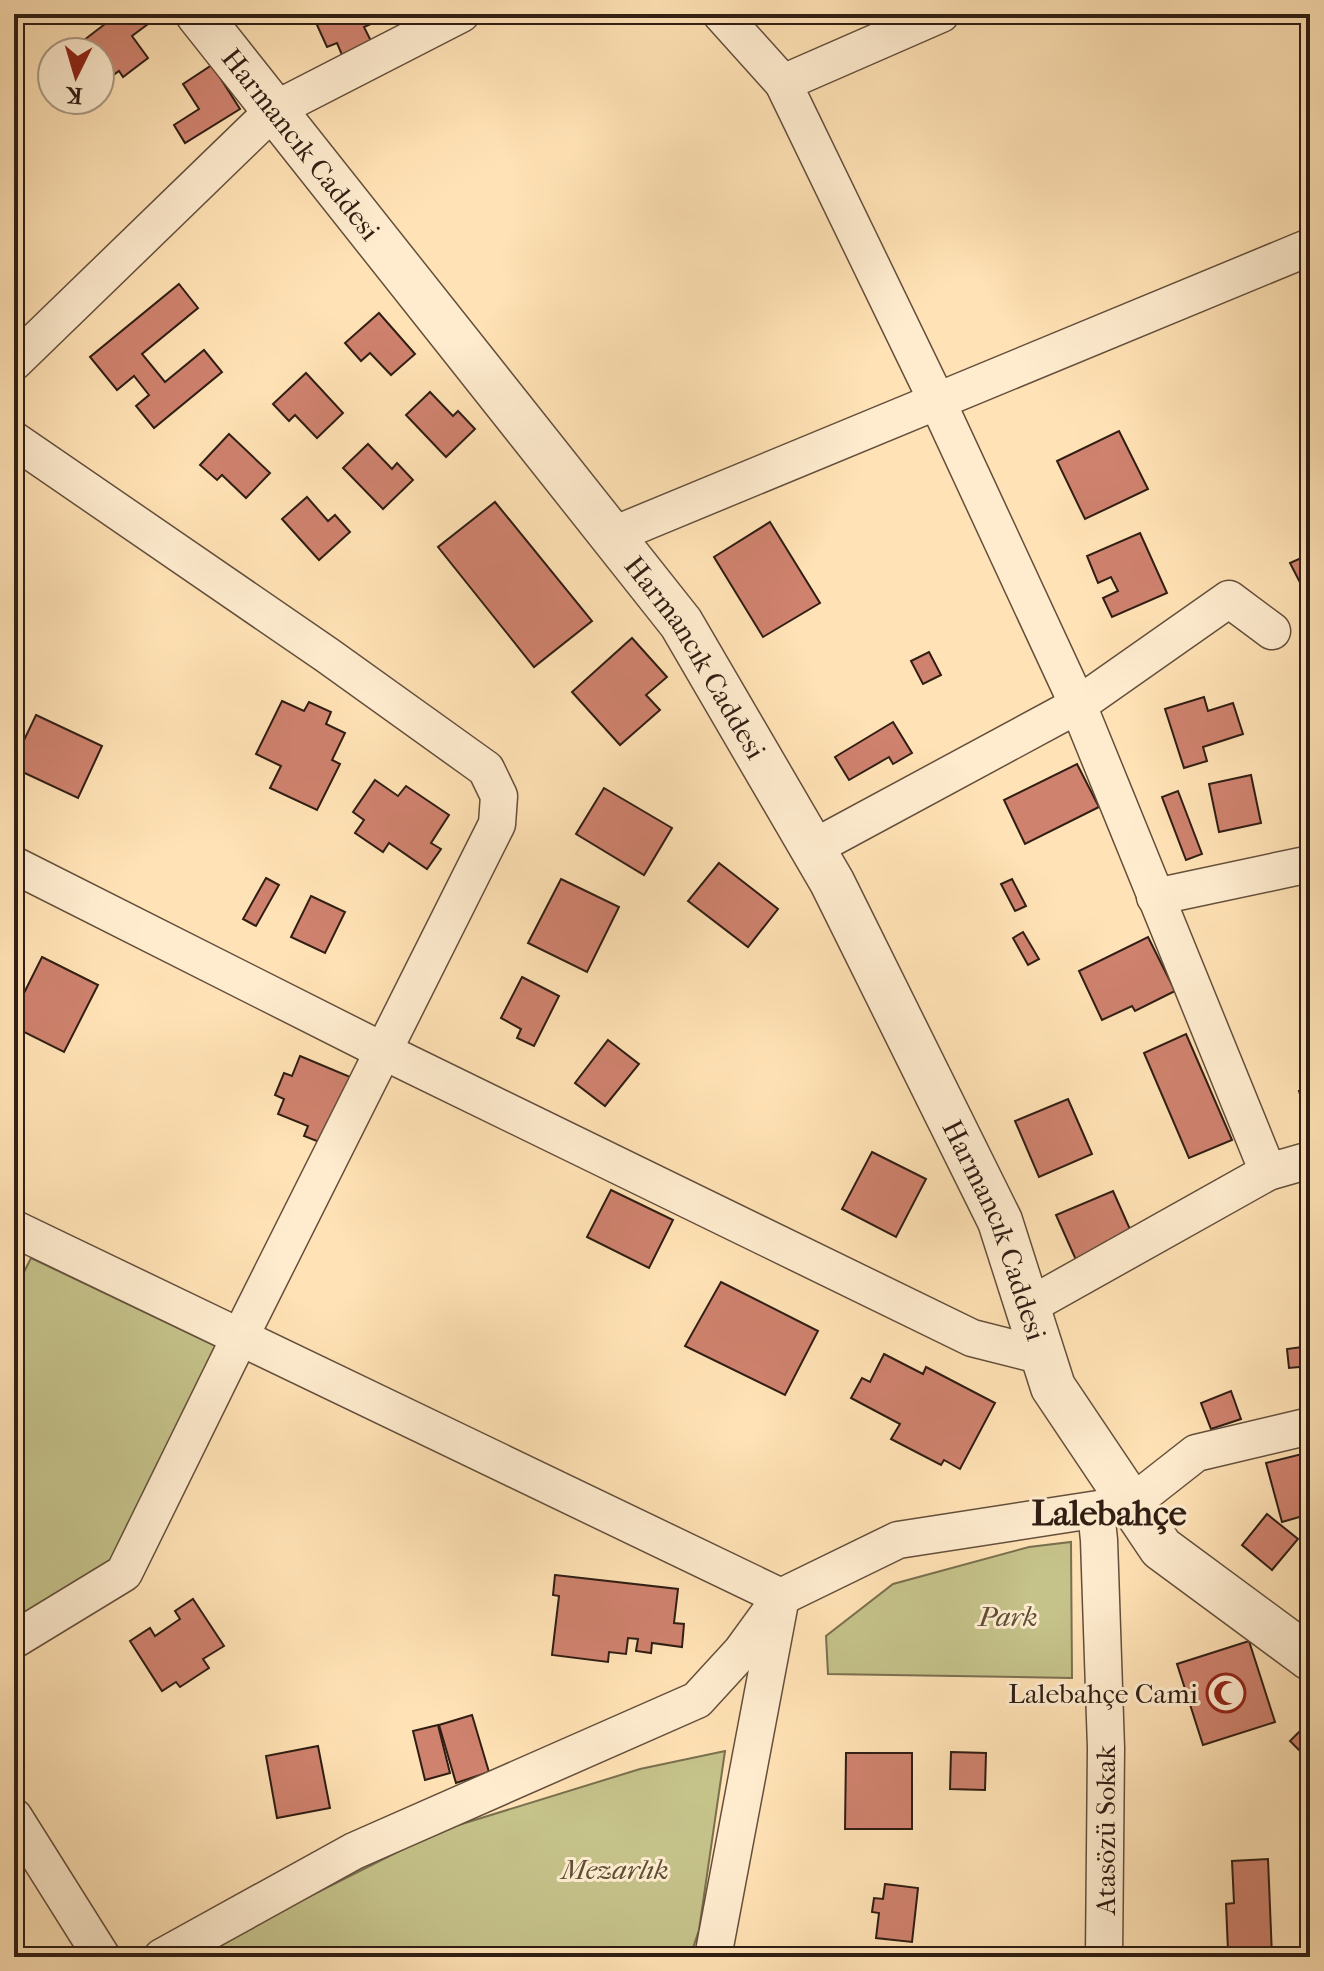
<svg xmlns="http://www.w3.org/2000/svg" width="1324" height="1971" viewBox="0 0 1324 1971" font-family="'IM FELL French Canon',serif">
<style>
.green{fill:#c5c28a;stroke:#7a704f;stroke-width:2}
.building{fill:#cf826e;stroke:#301e14;stroke-width:2}
.lines{fill:none;stroke-linecap:round;stroke-linejoin:round}
.minor-casing{stroke:#644f3c;stroke-width:39}
.tertiary-casing{stroke:#644f3c;stroke-width:47}
.minor{stroke:#ffeccf;stroke-width:36}
.tertiary{stroke:#ffeccf;stroke-width:44}
.labels{text-anchor:middle;dominant-baseline:central;stroke-width:6;stroke-linejoin:round;paint-order:stroke}
.street-label{font-size:28px;fill:#301e14;stroke:#ffeccf}
.park-label{font-size:28px;font-style:italic;fill:#5d4f37;stroke:#ffeccf}
.poi-label{font-size:28px;fill:#301e14;stroke:#ffeccf;text-anchor:end}
.district-label{font-size:36px;font-weight:bold;fill:#301e14;stroke:#ffeccf}
</style>
<rect width="100%" height="100%" fill="#ffe2b5"/>
<filter id="stains"><feTurbulence type="fractalNoise" baseFrequency=".0025" numOctaves="4"/><feColorMatrix values="0 0 0 0 .2 0 0 0 0 .09 0 0 0 0 .02 0 0 0 .5 -.17"/></filter>
<radialGradient id="worn" r=".72"><stop offset=".6" stop-color="#630" stop-opacity="0"/><stop offset="1" stop-color="#630" stop-opacity=".3"/></radialGradient>
<g class="green">
<polygon points="31,1258 220,1348 110,1567 14,1622 14,1292"/>
<polygon points="1071,1542 1072,1678 828,1674 826,1636 893,1584 1029,1547"/>
<polygon points="725,1751 699,1930 690,1957 220,1957 223,1940 439,1831 640,1769"/>
</g>
<g class="building">
<polygon points="118,14 140,14 148,24 132,36 148,58 123,77 119,71 100,85 100,52 73,52 71,50"/>
<polygon points="312,14 393,14 364,27 371,41 342,55 337,43 327,47"/>
<polygon points="212,65 240,109 185,143 174,125 199,109 183,84"/>
<polygon points="179,284 198,308 142,354 165,382 204,350 222,372 154,428 136,406 149,395 134,376 117,390 90,357"/>
<polygon points="379,313 415,354 391,375 370,353 361,361 345,343"/>
<polygon points="306,373 343,413 317,438 295,415 289,421 273,404"/>
<polygon points="430,392 453,416 458,411 475,429 446,457 406,415"/>
<polygon points="1119,431 1148,489 1085,519 1057,461"/>
<polygon points="229,434 270,473 246,498 222,475 217,480 200,465"/>
<polygon points="368,444 392,469 397,463 413,480 383,509 343,468"/>
<polygon points="307,497 328,521 335,515 350,532 319,560 282,519"/>
<polygon points="495,502 592,621 534,667 438,547"/>
<polygon points="770,522 820,603 763,637 714,557"/>
<polygon points="1140,533 1167,593 1112,617 1103,598 1118,591 1111,577 1098,583 1087,556"/>
<polygon points="1310,554 1310,602 1290,563"/>
<polygon points="632,638 667,677 646,695 660,710 620,745 572,692"/>
<polygon points="929,652 941,675 923,684 911,661"/>
<polygon points="1204,697 1208,711 1233,703 1243,734 1203,747 1207,761 1184,768 1165,709"/>
<polygon points="282,701 304,711 309,702 331,712 326,724 345,733 332,760 340,764 317,810 270,788 281,766 256,754"/>
<polygon points="36,715 102,746 78,798 14,768 14,761"/>
<polygon points="893,722 912,753 893,764 889,757 849,780 835,757"/>
<polygon points="1077,764 1099,807 1025,844 1004,800"/>
<polygon points="1251,775 1261,823 1219,832 1209,784"/>
<polygon points="375,780 398,796 406,786 449,815 431,843 441,849 427,869 389,843 383,852 355,833 364,820 353,812"/>
<polygon points="604,788 672,828 644,875 576,834"/>
<polygon points="1178,791 1202,854 1186,860 1162,797"/>
<polygon points="719,863 778,909 748,947 688,901"/>
<polygon points="266,878 279,885 256,926 243,919"/>
<polygon points="561,879 619,907 587,972 528,943"/>
<polygon points="1012,879 1026,906 1015,911 1001,884"/>
<polygon points="311,896 345,912 325,953 291,937"/>
<polygon points="1023,932 1039,959 1028,965 1013,938"/>
<polygon points="1148,937 1175,991 1135,1011 1132,1006 1102,1020 1079,971"/>
<polygon points="42,957 98,985 64,1052 14,1027 14,1013"/>
<polygon points="522,977 559,996 534,1046 517,1038 521,1029 501,1018"/>
<polygon points="1186,1034 1232,1140 1189,1158 1144,1053"/>
<polygon points="608,1040 639,1064 605,1106 575,1083"/>
<polygon points="300,1056 355,1079 327,1145 304,1136 308,1126 278,1114 284,1099 275,1095 284,1073 292,1076"/>
<polygon points="1310,1064 1310,1116 1307,1117 1299,1091 1309,1088 1303,1066"/>
<polygon points="1068,1099 1092,1154 1039,1177 1015,1121"/>
<polygon points="872,1152 926,1179 896,1237 842,1209"/>
<polygon points="611,1190 673,1220 649,1268 587,1237"/>
<polygon points="1113,1191 1133,1236 1076,1260 1056,1215"/>
<polygon points="721,1282 818,1331 785,1395 685,1346"/>
<polygon points="1310,1346 1310,1366 1289,1368 1287,1349"/>
<polygon points="884,1354 923,1374 926,1367 995,1403 960,1469 944,1460 941,1465 891,1439 900,1424 851,1398 862,1378 870,1382"/>
<polygon points="1231,1391 1241,1419 1211,1429 1201,1403"/>
<polygon points="1310,1452 1310,1514 1282,1522 1266,1463"/>
<polygon points="1267,1514 1298,1539 1272,1570 1242,1545"/>
<polygon points="555,1575 678,1589 674,1623 684,1624 682,1647 652,1643 651,1653 636,1651 638,1639 628,1638 626,1654 609,1652 608,1662 552,1655 559,1596 553,1595"/>
<polygon points="193,1599 224,1646 203,1659 209,1668 180,1687 176,1682 162,1691 130,1641 150,1628 155,1636 180,1619 175,1611"/>
<polygon points="1249,1641 1275,1722 1203,1745 1177,1664"/>
<polygon points="472,1715 489,1772 456,1783 439,1725"/>
<polygon points="1310,1721 1310,1761 1290,1741"/>
<polygon points="438,1725 450,1773 425,1780 413,1731"/>
<polygon points="318,1746 330,1808 277,1818 266,1756"/>
<polygon points="951,1752 986,1753 985,1790 950,1789"/>
<polygon points="846,1753 912,1753 912,1829 845,1829"/>
<polygon points="1268,1859 1272,1956 1249,1957 1249,1950 1228,1951 1226,1904 1234,1903 1232,1861"/>
<polygon points="885,1884 918,1888 912,1942 876,1938 879,1913 872,1912 874,1898 883,1899"/>
</g>
<g class="lines">
<defs>
<g id="minor">
<polyline points="721,14 783,83 937,401 1078,705 1268,1172"/>
<polyline points="783,83 941,14"/>
<polyline points="14,362 274,110 461,14"/>
<polyline points="14,440 327,655 486,769 499,796 497,824 240,1337 124,1573 14,1640"/>
<polyline points="611,536 1310,247"/>
<polyline points="813,848 1078,705 1229,599 1272,631"/>
<polyline points="14,865 385,1052 972,1338 1043,1356"/>
<polyline points="1155,897 1310,864"/>
<polyline points="17,1230 781,1597 741,1652 697,1700 354,1851 162,1957"/>
<polyline points="1027,1307 1268,1172 1310,1160"/>
<polyline points="1096,1511 1099,1540 1106,1748 1104,1957"/>
<polyline points="14,1817 102,1957"/>
<polyline points="713,1957 781,1597 898,1540 1131,1504 1196,1453 1310,1426"/>
</g>
<g id="tertiary">
<path id="s1" d="M198 14 681 623 832 882 1000 1221 1053 1387 1161 1548 1310 1658"/>
</g>
</defs>
<use href="#minor" class="minor-casing"/>
<use href="#tertiary" class="tertiary-casing"/>
<use href="#minor" class="minor"/>
<use href="#tertiary" class="tertiary"/>
</g>
<defs>
<symbol id="mosque-ring" viewBox="-11 -11 22 22"><circle r="9.5" fill="#ffeccf" stroke="#8f2418" stroke-width="1.5"/><path d="M3.5-4.9A6 6 0 1 0 3.5 4.9A5 5 0 1 1 3.5-4.9Z" fill="#8f2418"/></symbol>
</defs>
<g fill-rule="evenodd">
<use href="#mosque-ring" x="1204" y="1671" width="44" height="44"/>
</g>
<g class="labels">
<g class="street-label">
<text stroke="none"><textPath href="#s1" startOffset="166">Harmancık Caddesi</textPath></text>
<text stroke="none"><textPath href="#s1" startOffset="814">Harmancık Caddesi</textPath></text>
<text stroke="none"><textPath href="#s1" startOffset="1462">Harmancık Caddesi</textPath></text>
<text transform="translate(1105 1830) rotate(-90)">Atasözü Sokak</text>
</g>
<g class="park-label">
<text x="1008" y="1616">Park</text>
<text x="615" y="1869">Mezarlık</text>
</g>
<g class="poi-label">
<text x="1198" y="1693">Lalebahçe Cami</text>
</g>
<g class="district-label">
<text x="1109" y="1513">Lalebahçe</text>
</g>
</g>
<rect width="1324" height="1971" fill="none" stroke="#ffe2b5" stroke-width="48"/>
<rect x="16" y="16" width="1292" height="1939" fill="none" stroke="#301e14" stroke-width="4"/>
<rect x="24" y="24" width="1276" height="1923" fill="none" stroke="#301e14" stroke-width="2"/>
<g transform="translate(76 76) rotate(185)"><circle r="38" fill="#ffeccf" stroke="#ac9a84" stroke-width="2"/>
<path d="M0-6L14 30L0 20L-14 30Z" fill="#8f2418"/>
<text y="-12" font-size="22" font-weight="bold" text-anchor="middle" fill="#301e14">K</text>
</g>
<rect width="100%" height="100%" filter="url(#stains)"/>
<rect width="100%" height="100%" fill="url(#worn)"/>
</svg>
